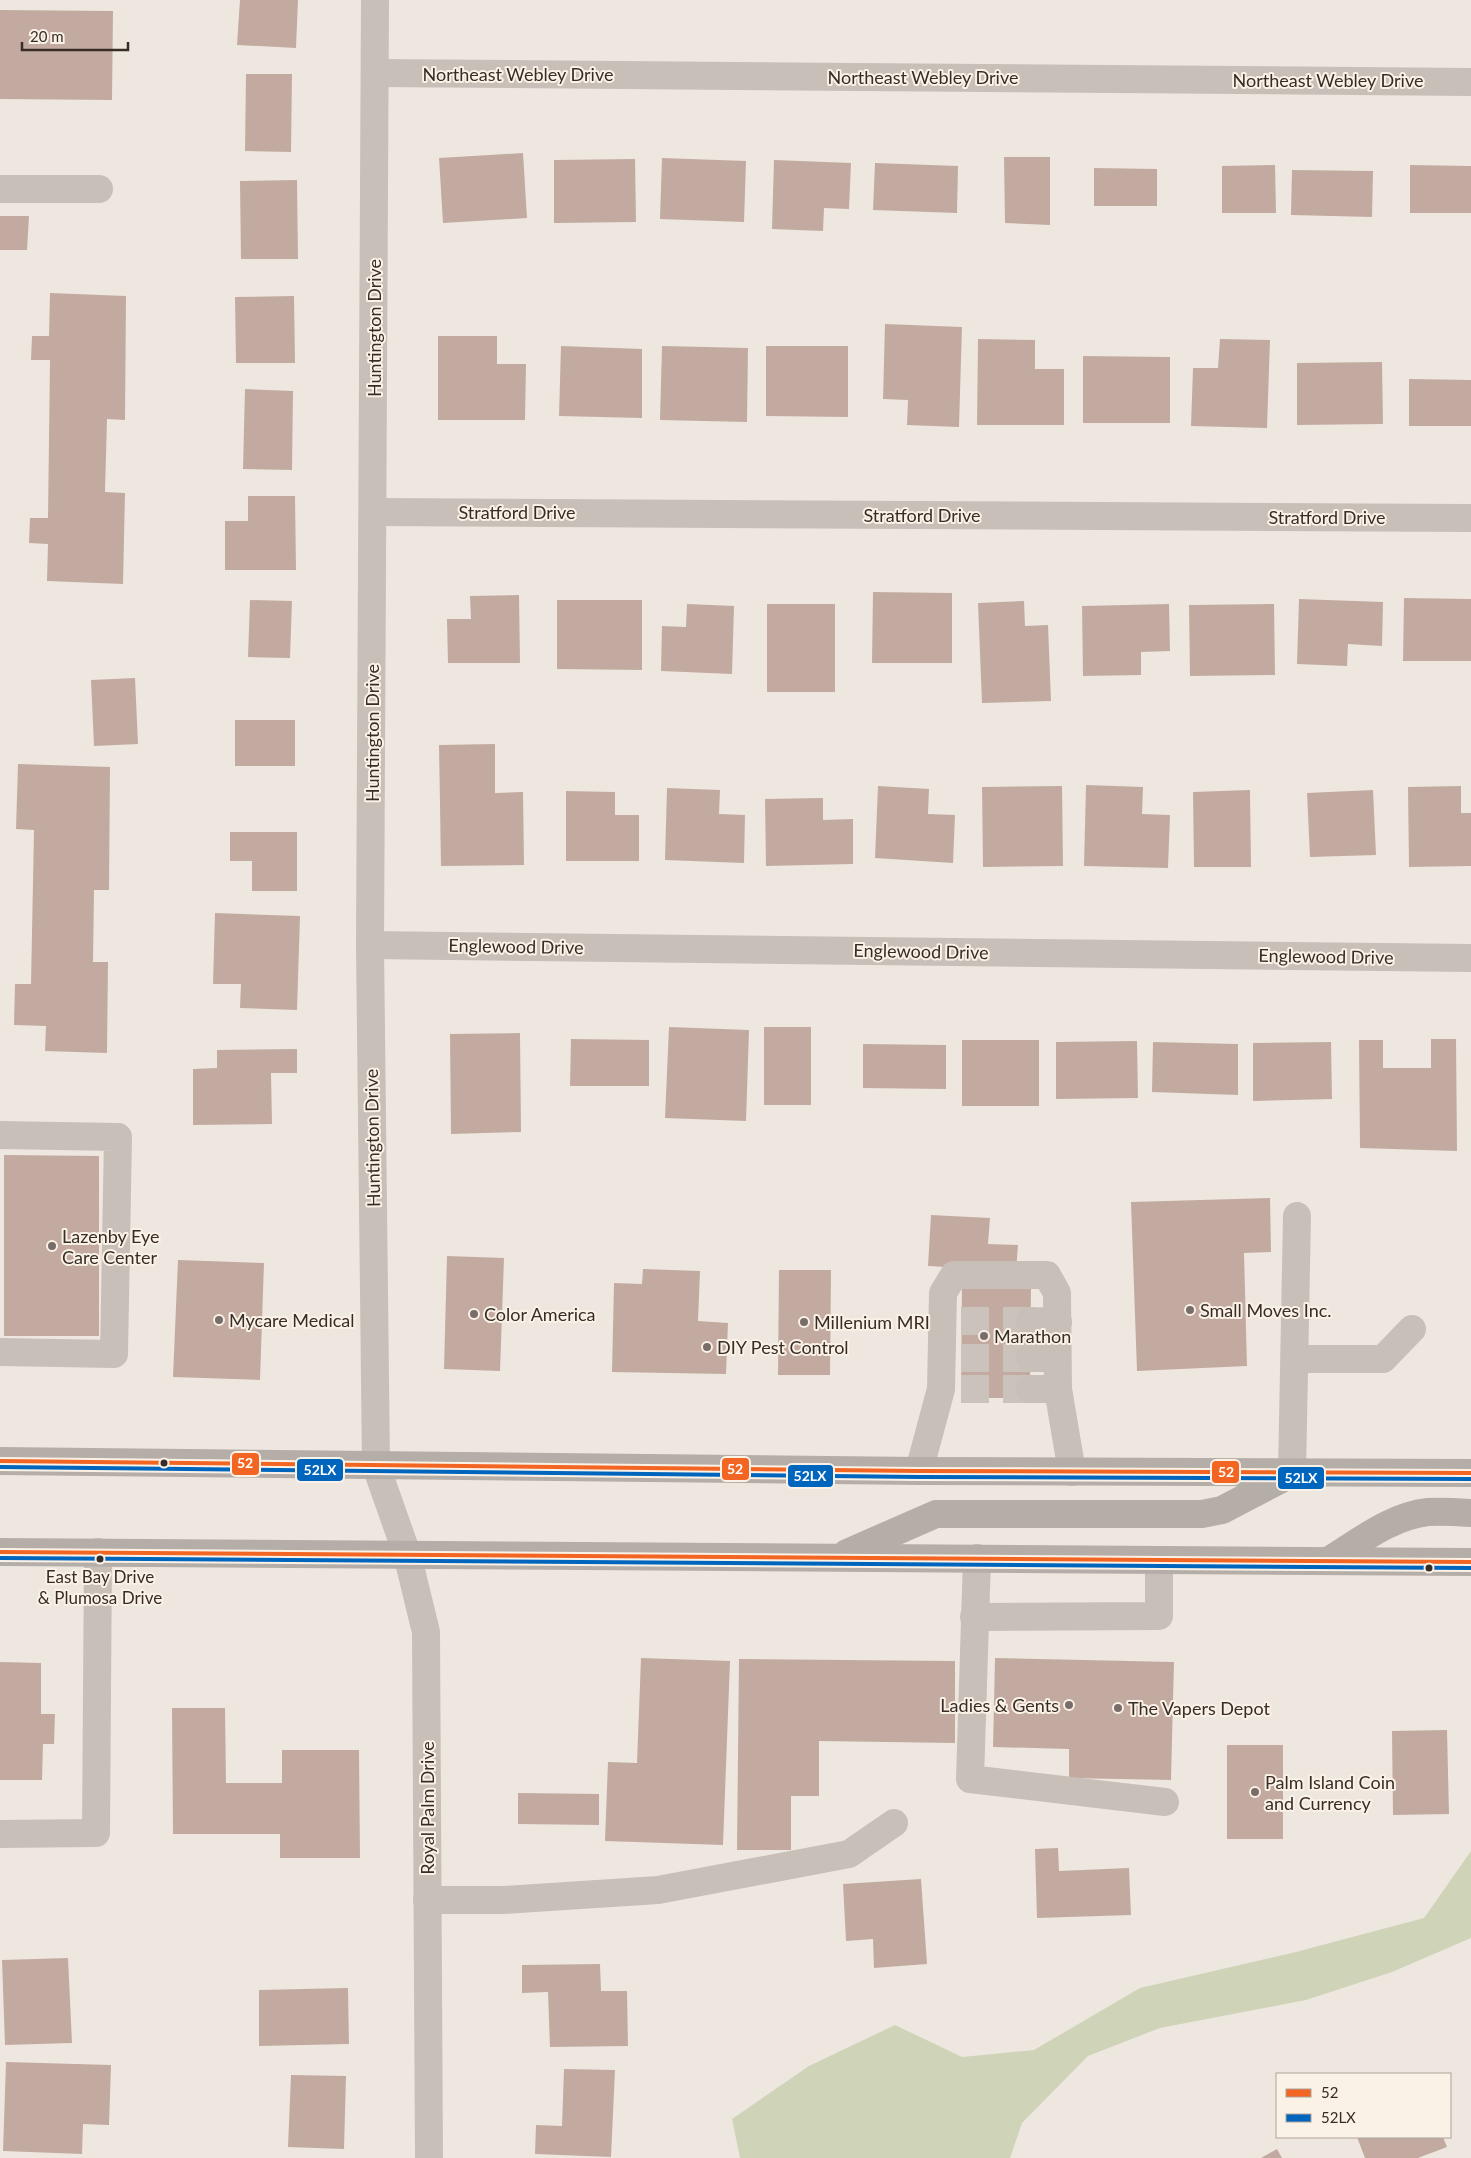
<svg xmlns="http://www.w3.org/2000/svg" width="1471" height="2158" viewBox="0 0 1471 2158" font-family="Lato,sans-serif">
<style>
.green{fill:#cfd4b8}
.building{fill:#c3aaa0}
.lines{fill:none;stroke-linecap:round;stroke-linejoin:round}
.minor-tunnel{stroke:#cac2bb;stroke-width:28;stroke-dasharray:28 14;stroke-linecap:butt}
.minor{stroke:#c7bfb8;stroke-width:28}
.major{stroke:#b5aea8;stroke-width:28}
.bus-1-casing{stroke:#fbf2e7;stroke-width:8}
.bus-2-casing{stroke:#fbf2e7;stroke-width:8}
.bus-1{stroke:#f26522;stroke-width:4}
.bus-2{stroke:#0065bd;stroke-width:4}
.poi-dot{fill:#786d68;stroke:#fbf2e7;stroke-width:2}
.bus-dot{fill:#382c27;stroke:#fbf2e7;stroke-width:2}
.labels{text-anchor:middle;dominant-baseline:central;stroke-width:4;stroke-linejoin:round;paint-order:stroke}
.bus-label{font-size:17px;fill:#382c27;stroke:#fbf2e7}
.street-label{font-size:18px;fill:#382c27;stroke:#fbf2e7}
.poi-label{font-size:18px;fill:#382c27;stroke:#fbf2e7;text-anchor:start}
.line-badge{stroke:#fbf2e7;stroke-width:2}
.badge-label{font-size:14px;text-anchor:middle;font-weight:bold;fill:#fff}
</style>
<rect width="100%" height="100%" fill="#eee7e0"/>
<polygon class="green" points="1471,1851 1471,1938 1392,1972 1306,2000 1160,2028 1088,2056 1022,2123 1010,2158 740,2158 732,2119 809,2066 895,2025 962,2057 1034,2050 1140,1988 1292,1953 1424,1918"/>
<g class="building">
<polygon points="240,0 298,0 296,48 237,45"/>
<polygon points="0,10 113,11 112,100 0,99"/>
<polygon points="246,74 292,74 291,152 245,151"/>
<polygon points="523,153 527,218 443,223 439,158"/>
<polygon points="1004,157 1050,157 1050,225 1005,223"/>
<polygon points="662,158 746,161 744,222 660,219"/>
<polygon points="635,159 636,222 554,223 554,160"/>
<polygon points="774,160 851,163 849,209 824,208 823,231 772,229"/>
<polygon points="875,163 958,166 957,213 873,210"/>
<polygon points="1275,165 1276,213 1222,213 1222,166"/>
<polygon points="1410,165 1471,166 1471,213 1410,213"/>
<polygon points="1094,168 1157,169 1157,206 1094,206"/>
<polygon points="1292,170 1373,171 1372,217 1291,215"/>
<polygon points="297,180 298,259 241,259 240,181"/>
<polygon points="0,216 29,216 27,250 0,250"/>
<polygon points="50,293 126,296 125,420 107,419 105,492 125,493 123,584 47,581 48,544 29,543 30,518 48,518 50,360 31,360 32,336 49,336"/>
<polygon points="294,296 295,363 236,363 235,297"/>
<polygon points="885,324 962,327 959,427 907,425 908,400 883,399"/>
<polygon points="438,336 497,336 497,364 526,364 525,420 438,420"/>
<polygon points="978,339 1035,340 1035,369 1064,369 1064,425 977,425"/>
<polygon points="1220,339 1270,340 1267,428 1191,426 1193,368 1218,368"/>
<polygon points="561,346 642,349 642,418 559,416"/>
<polygon points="662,346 748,348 747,422 660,420"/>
<polygon points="766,346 848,346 848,417 766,416"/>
<polygon points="1083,356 1170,357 1170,423 1083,423"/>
<polygon points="1382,362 1383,424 1297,425 1297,363"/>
<polygon points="1409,379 1471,380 1471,426 1409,426"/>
<polygon points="245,389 293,391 292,470 243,469"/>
<polygon points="248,496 295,496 296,570 225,570 225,521 248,521"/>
<polygon points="873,592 952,593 952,663 872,663"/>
<polygon points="519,595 520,663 448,663 447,619 471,619 470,596"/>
<polygon points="1404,598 1471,599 1471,661 1403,661"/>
<polygon points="1299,599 1383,602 1382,646 1348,644 1347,666 1297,664"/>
<polygon points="250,600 292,601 290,658 248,657"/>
<polygon points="557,600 642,600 642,670 557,669"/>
<polygon points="1024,601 1025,626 1048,625 1051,701 982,703 978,603"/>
<polygon points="687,604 734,606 732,674 661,671 662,626 686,627"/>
<rect x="767" y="604" width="68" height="88"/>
<polygon points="1169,604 1170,651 1141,652 1141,675 1083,676 1082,606"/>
<polygon points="1274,604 1275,675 1190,676 1189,605"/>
<polygon points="135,678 138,744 94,746 91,680"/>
<rect x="235" y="720" width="60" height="46"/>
<polygon points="495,744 495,793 523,792 524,865 441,866 439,745"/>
<polygon points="18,764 110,767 109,890 94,890 93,962 108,962 107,1053 45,1051 46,1026 14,1025 15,984 31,984 34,830 16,829"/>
<polygon points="1086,785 1143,787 1142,814 1170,815 1168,868 1084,866"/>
<polygon points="878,786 929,789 928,814 955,815 953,863 875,858"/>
<polygon points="1062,786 1063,866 983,867 982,787"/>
<polygon points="1461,786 1461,813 1471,813 1471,866 1409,867 1408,787"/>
<polygon points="667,788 720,790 719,814 745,815 744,863 665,860"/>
<polygon points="1250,790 1251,867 1194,867 1193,792"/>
<polygon points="1373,790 1376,855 1310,857 1307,793"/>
<polygon points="566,791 615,792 615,815 639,815 639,861 566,861"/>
<polygon points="823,798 823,820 853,819 853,864 766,866 765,799"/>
<polygon points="230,832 297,832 297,891 252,891 252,861 230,861"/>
<polygon points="215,913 300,916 297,1010 240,1008 241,984 213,984"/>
<polygon points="669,1027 749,1030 746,1121 665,1118"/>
<rect x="764" y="1027" width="47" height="78"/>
<polygon points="520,1033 521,1132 451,1134 450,1034"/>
<polygon points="571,1039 649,1040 649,1086 570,1086"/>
<polygon points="1431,1039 1456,1039 1457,1151 1360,1148 1359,1040 1383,1040 1383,1068 1431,1068"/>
<rect x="962" y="1040" width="77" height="66"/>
<polygon points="1137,1041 1138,1098 1056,1099 1056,1042"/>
<polygon points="1153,1042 1238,1044 1238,1095 1152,1092"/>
<polygon points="1331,1042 1332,1099 1253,1101 1253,1043"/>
<polygon points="863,1044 946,1045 946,1089 863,1088"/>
<polygon points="297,1049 297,1073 271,1073 272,1124 193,1125 193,1069 217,1068 217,1050"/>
<polygon points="4,1155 99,1156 99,1336 4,1336"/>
<polygon points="1270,1198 1271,1252 1244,1253 1247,1366 1137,1371 1131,1202"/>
<polygon points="931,1215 990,1218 988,1244 1018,1245 1016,1271 928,1266"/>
<polygon points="447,1256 504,1258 500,1371 444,1369"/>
<polygon points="178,1260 264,1263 260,1380 173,1377"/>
<polygon points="643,1269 700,1271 698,1321 728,1323 726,1374 612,1372 614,1283 642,1284"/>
<polygon points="779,1270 831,1270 830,1375 778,1375"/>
<polygon points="962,1280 1031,1280 1030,1398 961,1398"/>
<polygon points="641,1658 730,1661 723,1845 605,1841 608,1762 637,1763"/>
<polygon points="995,1658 1174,1662 1171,1780 1069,1778 1069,1749 993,1747"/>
<polygon points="739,1659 955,1661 955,1743 819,1741 819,1796 791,1796 791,1850 737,1850"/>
<polygon points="0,1662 41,1663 41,1714 55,1714 54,1744 43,1744 42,1780 0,1780"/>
<polygon points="172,1708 225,1708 226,1783 282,1783 282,1750 359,1750 360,1858 280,1858 280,1834 173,1834"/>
<polygon points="1447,1730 1449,1814 1393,1815 1392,1731"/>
<rect x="1227" y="1745" width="56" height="94"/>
<polygon points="518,1793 599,1794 599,1825 518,1824"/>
<polygon points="1058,1848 1059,1871 1129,1868 1131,1915 1037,1918 1035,1849"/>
<polygon points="921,1879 927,1964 874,1968 873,1939 846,1941 843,1884"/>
<polygon points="68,1958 72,2043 5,2045 2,1960"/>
<polygon points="600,1964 601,1991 627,1991 628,2046 550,2047 548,1992 522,1993 522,1965"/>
<polygon points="348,1988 349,2044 259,2046 259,1990"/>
<polygon points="6,2062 111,2065 109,2125 83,2124 82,2154 3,2151"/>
<polygon points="564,2069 615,2070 611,2157 535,2154 536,2125 562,2126"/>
<polygon points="291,2075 346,2076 344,2149 288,2147"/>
<polygon points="1357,2137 1443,2137 1447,2147 1418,2158 1365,2158"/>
<polygon points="1277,2149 1282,2158 1261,2158"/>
</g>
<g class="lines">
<g class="minor-tunnel">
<polyline points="961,1321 1030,1321"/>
<polyline points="961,1358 1030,1358"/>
<polyline points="961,1389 1030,1389"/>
</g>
<g class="minor">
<polyline points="375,0 370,945 376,1466 407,1554 426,1632 429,2158"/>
<polyline points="375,73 1471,82"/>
<polyline points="0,189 99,189"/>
<polyline points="373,512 1471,518"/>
<polyline points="370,945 1471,958"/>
<polyline points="0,1135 118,1137 114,1354 0,1352"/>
<polyline points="1030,1321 1058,1322"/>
<polyline points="1030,1358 1057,1358"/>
<polyline points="1295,1359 1383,1359 1412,1329"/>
<polyline points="1030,1389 1058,1389"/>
<polyline points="919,1471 941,1389 943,1293 954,1275 1047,1275 1057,1293 1058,1389 1072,1472"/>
<polyline points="1292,1473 1297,1216"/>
<polyline points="977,1558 970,1779 1165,1802"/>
<polyline points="974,1617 1159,1616 1159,1560"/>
<polyline points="0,1834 96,1833 98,1552"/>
<polyline points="427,1900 503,1900 658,1890 849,1854 894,1823"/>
</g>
<g class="major">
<polyline points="0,1461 919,1471 1471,1473"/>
<polyline points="0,1552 1471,1562"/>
<polyline points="847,1553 936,1514 1202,1514 1222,1510 1289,1475"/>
<path d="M1328 1561C1359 1542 1391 1516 1428 1512 1442 1511 1457 1512 1471 1513"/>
</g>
<defs>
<g id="bus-1">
<polyline points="0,1461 919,1471 1471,1473"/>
<polyline points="0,1552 1471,1562"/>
</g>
<g id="bus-2">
<polyline points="0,1467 919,1477 1471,1479"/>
<polyline points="0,1558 1471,1568"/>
</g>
</defs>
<use href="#bus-1" class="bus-1-casing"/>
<use href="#bus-2" class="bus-2-casing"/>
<use href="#bus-1" class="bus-1"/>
<use href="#bus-2" class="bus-2"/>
</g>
<g class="poi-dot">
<circle cx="52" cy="1246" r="5"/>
<circle cx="1190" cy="1310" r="5"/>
<circle cx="474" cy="1314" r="5"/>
<circle cx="219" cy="1320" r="5"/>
<circle cx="804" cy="1322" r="5"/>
<circle cx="984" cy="1336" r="5"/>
<circle cx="707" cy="1347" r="5"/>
<circle cx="1069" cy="1705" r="5"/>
<circle cx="1118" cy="1708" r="5"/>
<circle cx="1255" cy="1792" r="5"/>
</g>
<g class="bus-dot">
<circle cx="164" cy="1463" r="4.5"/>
<circle cx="100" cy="1559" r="4.5"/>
<circle cx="1429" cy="1568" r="4.5"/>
</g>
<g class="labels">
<g class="bus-label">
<text x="100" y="1576">East Bay Drive<tspan x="100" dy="21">&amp; Plumosa Drive</tspan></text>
</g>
<g class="street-label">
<text x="518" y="74">Northeast Webley Drive</text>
<text x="923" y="77">Northeast Webley Drive</text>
<text x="1328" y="80">Northeast Webley Drive</text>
<text transform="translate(374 328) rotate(-90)">Huntington Drive</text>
<text x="517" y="512">Stratford Drive</text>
<text x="922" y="515">Stratford Drive</text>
<text x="1327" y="517">Stratford Drive</text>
<text transform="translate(372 733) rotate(-90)">Huntington Drive</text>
<text transform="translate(516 946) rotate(1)">Englewood Drive</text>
<text transform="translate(921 951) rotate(1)">Englewood Drive</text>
<text transform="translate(1326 956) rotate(1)">Englewood Drive</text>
<text transform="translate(372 1138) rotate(-91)">Huntington Drive</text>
<text transform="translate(427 1808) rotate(-90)">Royal Palm Drive</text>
</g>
<g class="poi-label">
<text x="62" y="1236">Lazenby Eye<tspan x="62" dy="21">Care Center</tspan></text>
<text x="1200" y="1310">Small Moves Inc.</text>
<text x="484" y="1314">Color America</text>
<text x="229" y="1320">Mycare Medical</text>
<text x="814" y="1322">Millenium MRI</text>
<text x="994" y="1336">Marathon</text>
<text x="717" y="1347">DIY Pest Control</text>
<text x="1059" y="1705" text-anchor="end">Ladies &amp; Gents</text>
<text x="1128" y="1708">The Vapers Depot</text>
<text x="1265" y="1782">Palm Island Coin<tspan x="1265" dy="21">and Currency</tspan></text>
</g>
</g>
<g class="line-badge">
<rect x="231" y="1452" width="29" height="24" rx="5" fill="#f26522"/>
<rect x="721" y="1457" width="29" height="24" rx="5" fill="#f26522"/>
<rect x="296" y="1458" width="48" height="24" rx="5" fill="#0065bd"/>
<rect x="1211" y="1460" width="29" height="24" rx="5" fill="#f26522"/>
<rect x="787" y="1464" width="47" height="24" rx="5" fill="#0065bd"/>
<rect x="1277" y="1466" width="48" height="24" rx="5" fill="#0065bd"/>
</g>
<g class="badge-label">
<text x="245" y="1468">52</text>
<text x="735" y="1474">52</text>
<text x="320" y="1475">52LX</text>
<text x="1226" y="1477">52</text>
<text x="810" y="1481">52LX</text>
<text x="1301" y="1483">52LX</text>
</g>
<rect x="1276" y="2073" width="175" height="65" fill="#fbf2e7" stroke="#ada39a"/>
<rect x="1286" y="2089" width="25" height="8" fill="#f26522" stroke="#ada39a"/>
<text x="1321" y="2098" font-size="15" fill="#382c27">52</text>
<rect x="1286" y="2114" width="25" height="8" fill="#0065bd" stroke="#ada39a"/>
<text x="1321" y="2123" font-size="15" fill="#382c27">52LX</text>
<path d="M22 42v8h106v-8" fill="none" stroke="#382c27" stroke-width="2.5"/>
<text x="30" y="42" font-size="15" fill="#382c27" stroke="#fbf2e7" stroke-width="4" paint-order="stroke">20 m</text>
</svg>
